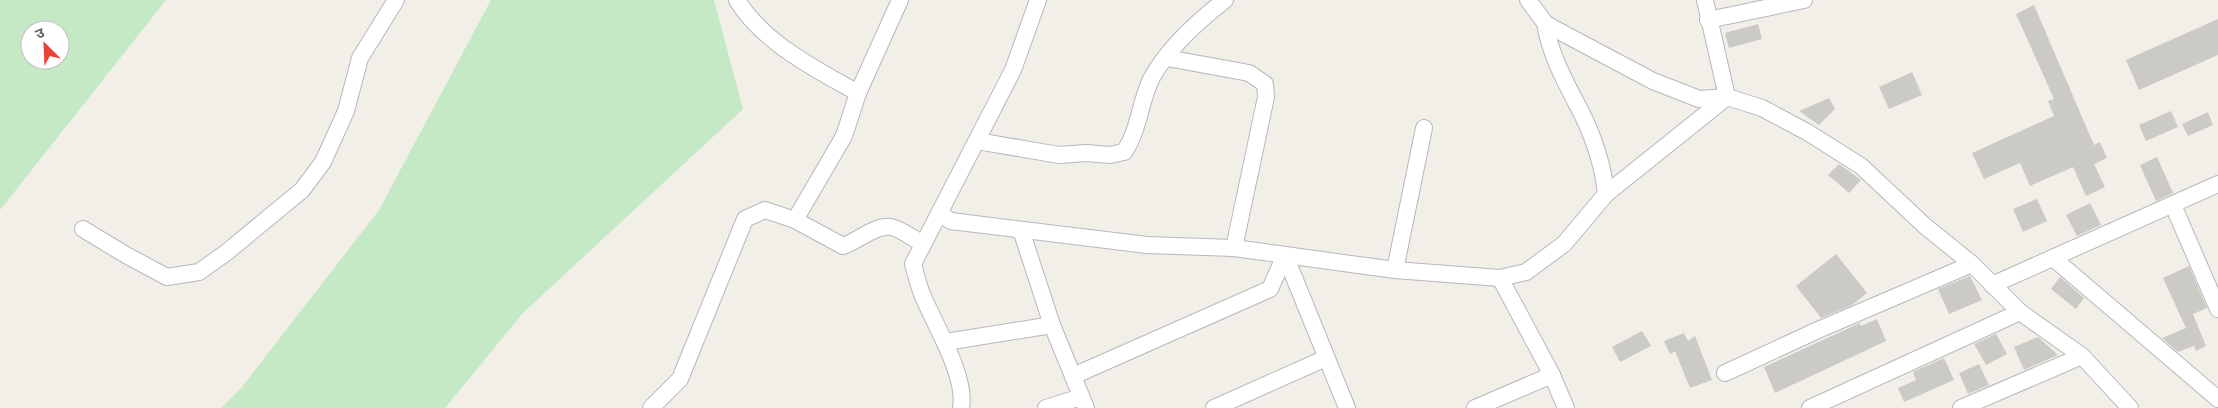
<svg xmlns="http://www.w3.org/2000/svg" width="2218" height="408" viewBox="0 0 2218 408" font-family="'Nunito Sans','Noto Sans Devanagari',sans-serif">
<style>
.green{fill:#c5e8c5;fill-rule:evenodd}
.building{fill:#cccac5}
.lines{fill:none;stroke-linecap:round;stroke-linejoin:round}
.minor-casing{stroke:#b5b8bc;stroke-width:18}
.minor{stroke:#fff;stroke-width:16}
</style>
<rect width="100%" height="100%" fill="#f1efe8"/>
<g class="green">
<path d="M0 0H166L0 210ZM30 30H60V60H30Z"/>
<polygon points="491,0 714,0 743,109 523,313 445,408 221,408 242,387 379,210"/>
</g>
<g class="building">
<polygon points="2034,5 2094,145 2100,142 2107,158 2094,164 2105,187 2086,196 2073,167 2030,186 2020,163 1984,179 1972,153 2054,116 2048,101 2054,99 2016,14"/>
<polygon points="2218,19 2218,55 2139,90 2126,60"/>
<polygon points="1758,24 1762,39 1729,48 1725,33"/>
<polygon points="1912,72 1922,95 1889,109 1879,87"/>
<polygon points="1829,98 1835,109 1819,125 1799,111"/>
<polygon points="2171,111 2178,127 2146,141 2139,125"/>
<polygon points="2208,112 2213,125 2188,136 2182,124"/>
<polygon points="2157,157 2173,193 2156,201 2140,165"/>
<polygon points="1839,164 1861,180 1849,193 1828,175"/>
<polygon points="2037,199 2047,221 2023,232 2013,209"/>
<polygon points="2090,203 2101,225 2077,236 2066,215"/>
<polygon points="1836,254 1867,293 1852,305 1821,318 1796,286"/>
<polygon points="2189,266 2207,308 2193,314 2206,346 2196,351 2194,346 2178,352 2162,338 2186,328 2163,278"/>
<polygon points="1970,276 1982,300 1949,314 1938,289"/>
<polygon points="2060,277 2084,298 2076,309 2051,289"/>
<polygon points="1877,319 1886,341 1775,393 1764,367 1860,323 1861,326"/>
<polygon points="1642,331 1651,346 1620,362 1612,347"/>
<polygon points="1684,333 1688,341 1695,336 1712,380 1690,388 1675,351 1670,354 1664,341"/>
<polygon points="1996,334 2007,354 1986,365 1974,344"/>
<polygon points="2038,337 2058,355 2024,370 2014,347"/>
<polygon points="1944,358 1954,380 1904,402 1898,388 1916,380 1913,372"/>
<polygon points="1979,364 1989,385 1968,394 1959,373"/>
</g>
<g class="lines">
<defs>
<g id="minor">
<path d="M737 0C763 43 816 69 858 93"/>
<polyline points="1528,0 1545,23 1555,29 1653,81 1699,99 1727,97 1762,108 1807,132 1861,166 1925,226 1972,264 2020,312 2082,356 2130,408"/>
<polyline points="1708,20 1804,0"/>
<path d="M1545 23C1550 55 1566 83 1581 112 1594 138 1603 165 1606 194"/>
<polyline points="1167,58 1249,73 1265,84 1266,97 1234,248"/>
<path d="M977 141 1059 155 1086 153 1110 155 1124 152C1139 131 1140 102 1151 79 1168 48 1198 21 1225 0"/>
<polyline points="2173,205 2218,309"/>
<polyline points="940,214 951,221 1147,245 1234,248 1395,270 1500,278 1526,272 1564,244 1606,194 1727,97 1705,0"/>
<polyline points="795,220 844,136 858,93 900,0"/>
<polyline points="83,229 126,255 167,277 199,272 227,252 302,190 323,162 346,111 360,58 396,0"/>
<polyline points="1021,230 1052,325 1086,408"/>
<polyline points="1285,255 1347,408"/>
<polyline points="2053,258 2218,399"/>
<polyline points="1395,270 1424,128"/>
<polyline points="1500,278 1552,375 1566,408"/>
<polyline points="1992,285 2218,184"/>
<polyline points="946,342 1052,325"/>
<polyline points="1725,373 1818,330 1972,264"/>
<polyline points="1073,376 1270,289 1285,255"/>
<path d="M651 408 680 379 745 219 765 210 795 220 843 246C858 241 875 225 891 227 901 229 914 239 923 244"/>
<path d="M961 408C967 376 934 324 922 294 918 284 916 274 913 264L1013 70 1038 0"/>
<polyline points="1046,408 1081,397"/>
<polyline points="1214,408 1326,358"/>
<polyline points="1475,408 1552,375"/>
<polyline points="1810,408 2020,312"/>
<polyline points="1961,408 2082,356"/>
</g>
</defs>
<use href="#minor" class="minor-casing"/>
<use href="#minor" class="minor"/>
</g>
<g transform="translate(45 45) rotate(336)"><circle r="24" fill="#ffffff" stroke="#bfc1c3"/>
<path d="M0-4L9 19L0 12L-9 19Z" fill="#ea4335"/>
<text y="-8" font-size="14" font-weight="bold" text-anchor="middle" fill="#5f6368">उ</text>
</g>
</svg>
